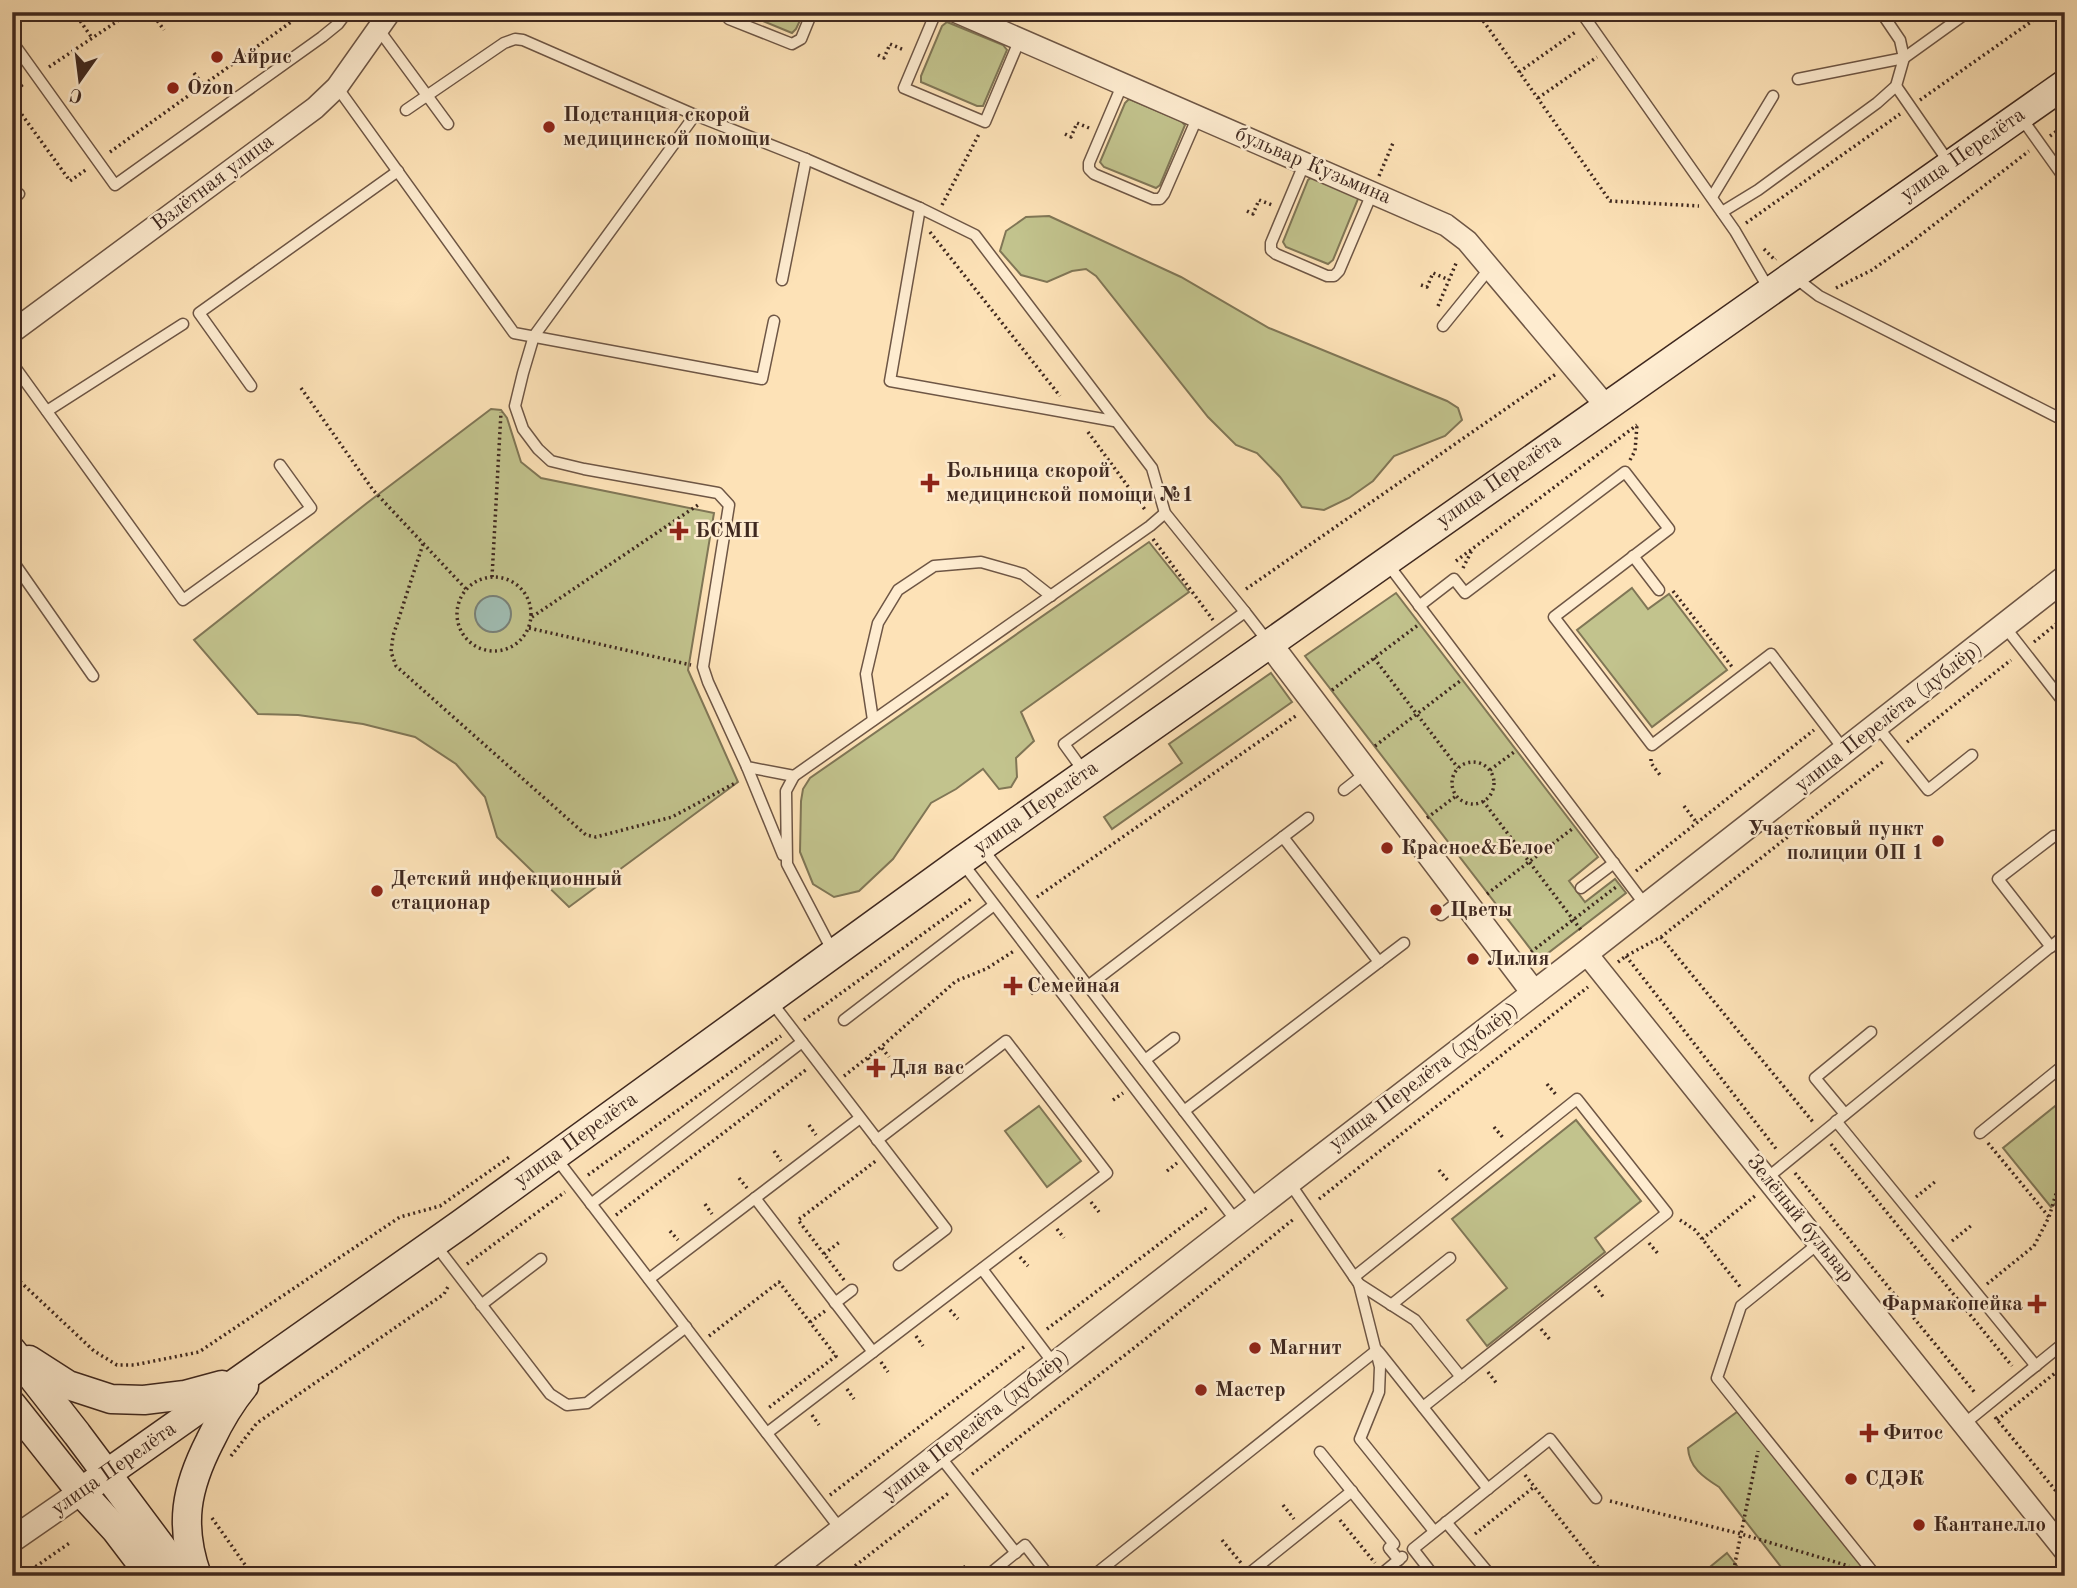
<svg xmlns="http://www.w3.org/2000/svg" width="2077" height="1588" viewBox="0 0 2077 1588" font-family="'Old Standard TT',serif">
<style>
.green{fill:#c2c38d;stroke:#807656;stroke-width:2}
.water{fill:#a0bdb3;stroke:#798178;stroke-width:2}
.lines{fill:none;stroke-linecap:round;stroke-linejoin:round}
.service-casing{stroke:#6e5645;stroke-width:13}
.minor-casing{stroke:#6e5645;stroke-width:24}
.tertiary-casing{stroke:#6e5645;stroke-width:27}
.secondary-casing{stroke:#3f281f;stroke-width:31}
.path{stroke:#3f281f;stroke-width:3.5;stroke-dasharray:2 3.5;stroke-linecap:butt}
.service{stroke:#feecd0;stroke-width:10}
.minor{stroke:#feecd0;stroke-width:21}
.tertiary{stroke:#feecd0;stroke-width:24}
.secondary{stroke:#feecd0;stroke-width:28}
.poi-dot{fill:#8f2418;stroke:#feecd0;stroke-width:2.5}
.labels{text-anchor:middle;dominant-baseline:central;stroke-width:5;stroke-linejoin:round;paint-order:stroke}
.poi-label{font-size:21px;font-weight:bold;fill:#3f281f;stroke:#feecd0;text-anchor:start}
.street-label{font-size:21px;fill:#3f281f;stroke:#feecd0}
</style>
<rect width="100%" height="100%" fill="#fde2b7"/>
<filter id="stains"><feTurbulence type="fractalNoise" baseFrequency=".00286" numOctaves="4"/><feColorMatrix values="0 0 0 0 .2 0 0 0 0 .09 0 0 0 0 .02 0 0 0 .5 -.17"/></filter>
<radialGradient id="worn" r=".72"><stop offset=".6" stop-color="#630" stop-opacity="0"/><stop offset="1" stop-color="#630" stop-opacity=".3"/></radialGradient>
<g class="green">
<polygon points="741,12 804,12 796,29 792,33"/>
<polygon points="947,22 1003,45 1007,50 983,106 977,106 921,82 921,76 942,26"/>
<polygon points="1129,99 1181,121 1185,125 1160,185 1156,188 1104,167 1100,162 1125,103"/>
<polygon points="1312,177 1357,196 1358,199 1333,260 1328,264 1286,247 1283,242 1308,180"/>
<polygon points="1049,216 1181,277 1269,328 1447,401 1458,408 1462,420 1445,436 1394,456 1373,481 1349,498 1324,510 1302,507 1280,477 1257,453 1236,445 1208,417 1096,276 1086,269 1072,271 1047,282 1021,275 1000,251 1006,231 1026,217"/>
<polygon points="491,409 501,410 507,418 521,462 541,478 714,513 688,670 738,782 569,907 497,837 485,797 456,764 415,737 363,724 298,715 258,714 194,640 367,503"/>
<polygon points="1149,542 1189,592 1021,712 1034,741 1016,758 1017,777 1011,787 999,789 983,769 956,789 931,803 893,859 859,891 834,897 813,884 800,852 801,801 803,789 810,778"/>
<polygon points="1632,588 1648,609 1669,594 1727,670 1652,727 1577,630"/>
<polygon points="1396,593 1598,857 1569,881 1585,902 1615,879 1626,893 1539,960 1305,656"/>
<polygon points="1271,673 1292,702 1112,829 1104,817 1182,763 1169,744"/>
<polygon points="2065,1098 2065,1196 2051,1207 2003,1148"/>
<polygon points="1039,1106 1081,1161 1047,1187 1005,1131"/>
<polygon points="1576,1120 1641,1201 1595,1238 1605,1252 1487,1346 1467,1320 1507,1288 1452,1219"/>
<path d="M1737 1412 1745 1415 1870 1576H1788L1719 1487C1703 1477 1689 1467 1688 1448Z"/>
<polygon points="1727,1553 1745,1576 1699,1576"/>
</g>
<circle class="water" cx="493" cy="614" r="18"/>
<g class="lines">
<defs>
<g id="service">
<polyline points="724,12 729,19 792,44 801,39 812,12"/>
<polyline points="936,12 904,88 985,122 1020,39"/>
<polyline points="1581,12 1735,231 1770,291"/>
<polyline points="379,30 448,124"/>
<polyline points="16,47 115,185 322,37 338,24 347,12"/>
<polyline points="1798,79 1904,58 1968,12"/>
<polyline points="1123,83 1089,163 1089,169 1094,174 1153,199 1160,199 1164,194 1198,116"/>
<polyline points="1896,86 1950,164"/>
<polyline points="337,87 514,333 762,379 774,321"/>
<polyline points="406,110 504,43 515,39 523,40 695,115 806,159 920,208 975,235 1152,468 1165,513 1245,612"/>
<polyline points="695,115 534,336 523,373 515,406 523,429 538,449 551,461 584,469 718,493 729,505 703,667 708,682 747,767 794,776"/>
<polyline points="2020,116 2065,179"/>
<polyline points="1305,162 1271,243 1271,250 1276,254 1327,276 1334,276 1339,271 1373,191"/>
<polyline points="1712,197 1773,96"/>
<polyline points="12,199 19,194"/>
<polyline points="920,208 890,381 1114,421"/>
<polyline points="1722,212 1758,190 1877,103 1896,86 1904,58 1900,40 1881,12"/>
<polyline points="1793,276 1819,296 2065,421"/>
<polyline points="782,280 806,159"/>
<polyline points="1443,326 1490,268"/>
<polyline points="12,363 183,600 311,508 280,465"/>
<polyline points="251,386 199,313 398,171"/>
<polyline points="47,411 183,324"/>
<polyline points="1633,556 1659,590"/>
<polyline points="12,560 93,676"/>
<polyline points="1387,563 1646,906"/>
<polyline points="1419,606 1454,579 1465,593 1625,472 1669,529 1554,617 1652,745 1771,654 1845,751"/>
<polyline points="2005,627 2065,704"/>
<polyline points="873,720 866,674 878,623 898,590 934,566 981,562 1023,574 1051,596"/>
<polyline points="1877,726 1928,790 1972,755"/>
<polyline points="747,767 783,855"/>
<polyline points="1085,773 1064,744 1245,612 1269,643"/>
<polyline points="1344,790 1367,772"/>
<polyline points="1283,837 1308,818"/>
<polyline points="982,848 1257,1206"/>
<polyline points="961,861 1237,1222"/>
<polyline points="1581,888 1614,863"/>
<polyline points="1441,915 1463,898"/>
<polyline points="2051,947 1998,879 2054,836"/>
<polyline points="833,952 787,864 786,791 794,776 1150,526 1165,513"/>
<polyline points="1379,962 1404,943"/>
<polyline points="1088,986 1283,837 1379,962 1184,1111"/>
<polyline points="770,1000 946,1229 899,1265"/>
<polyline points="844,1020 994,905"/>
<polyline points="1145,1060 1174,1038"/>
<polyline points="1845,1114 1815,1078 1871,1032"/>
<polyline points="1836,1121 2036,1366"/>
<polyline points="1980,1133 2065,1064"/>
<polyline points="556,1158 841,1530"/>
<polyline points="1767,1178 2065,935"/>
<polyline points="1289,1182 1359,1284 1415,1320 1461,1377"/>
<polyline points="755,1198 873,1352"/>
<polyline points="591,1204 802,1042"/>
<polyline points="434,1243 550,1394 567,1405 587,1403 686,1327"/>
<polyline points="1819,1243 1741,1306 1717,1378 1876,1576"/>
<polyline points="982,1269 1054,1364"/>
<polyline points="1354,1277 1577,1099 1667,1213 1423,1407"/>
<polyline points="649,1279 860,1118"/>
<polyline points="1359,1284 1380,1367 1379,1392 1360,1439 1434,1531"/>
<polyline points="835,1303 852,1290"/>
<polyline points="481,1305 541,1259"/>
<polyline points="1391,1305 1450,1258"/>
<polyline points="1379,1352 1488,1489"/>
<polyline points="1964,1424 2065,1342"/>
<polyline points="767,1433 1107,1173 1006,1041 877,1140"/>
<polyline points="1320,1452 1394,1544 1389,1548 1399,1560"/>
<polyline points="938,1454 1016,1553"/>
<polyline points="1446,1522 1491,1576"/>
<polyline points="987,1576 1025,1545 1049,1576"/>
<polyline points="1093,1576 1377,1350"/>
<polyline points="1246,1576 1352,1491"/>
<polyline points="1379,1576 1402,1557"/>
<polyline points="1434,1576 1413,1549 1550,1439 1596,1498"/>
</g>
<g id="minor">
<polyline points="957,12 1446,225 1467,241 1606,406"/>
<polyline points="12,332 315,108 337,87 390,12"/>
<polyline points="1586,953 2065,1551"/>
</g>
<g id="tertiary">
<polyline points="1269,643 1534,993"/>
<polyline points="12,1540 81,1492"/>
<polyline points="783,1576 1289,1182 1586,953 2065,578"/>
</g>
<g id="secondary">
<polyline points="12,1351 77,1434 183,1576"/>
<polyline points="29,1360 68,1385 111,1399 144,1400 185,1395 222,1385"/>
<polyline points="12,1405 81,1492 116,1530 151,1576"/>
<polyline points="81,1492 461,1224 961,861 2065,84"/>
<path d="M197 1576C179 1525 186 1488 210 1441 219 1422 230 1403 244 1386"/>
</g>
</defs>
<use href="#service" class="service-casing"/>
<use href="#minor" class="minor-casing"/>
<use href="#tertiary" class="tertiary-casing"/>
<use href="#secondary" class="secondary-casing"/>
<g class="path">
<polyline points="74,12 92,38"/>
<polyline points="151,12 164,30"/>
<polyline points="904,12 919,18"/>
<polyline points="1477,12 1610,201 1699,206"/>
<polyline points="1028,21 1032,12"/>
<polyline points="878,55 884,58 890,44 904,50"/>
<polyline points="49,67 131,12"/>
<polyline points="1519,72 1577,31"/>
<polyline points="194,73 203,85"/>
<polyline points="12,92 25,83"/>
<polyline points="1538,98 1597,57"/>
<polyline points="1920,100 2045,12"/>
<polyline points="12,101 70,181 87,169"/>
<polyline points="1065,134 1071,137 1077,123 1089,128"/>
<polyline points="2050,136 2065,125"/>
<polyline points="110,152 305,12"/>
<polyline points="1379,176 1393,143"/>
<polyline points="942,205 979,134"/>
<polyline points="1247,211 1253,214 1259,200 1272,205"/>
<polyline points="1746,223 1900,114"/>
<polyline points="930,232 1060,396"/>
<polyline points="1764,249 1775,260 1776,259"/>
<polyline points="1421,285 1427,287 1433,273 1449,280"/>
<polyline points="1836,288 1872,270 1909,244 2029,151"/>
<polyline points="1438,306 1457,261"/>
<polyline points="301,388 373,490 466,589"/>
<polyline points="1088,432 1146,511"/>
<polyline points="1630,460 1635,451 1637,425"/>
<polyline points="1153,539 1213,620"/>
<polyline points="423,544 393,636 391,652 396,666 586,835 596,837 672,817 737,782"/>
<polyline points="1456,561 1637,425"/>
<polyline points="1463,568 1472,550"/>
<circle cx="494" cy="614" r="37"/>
<polyline points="492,577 501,412"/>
<polyline points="1246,589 1556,374"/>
<polyline points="1673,591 1733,668"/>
<polyline points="532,617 698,505"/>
<polyline points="529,628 691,665"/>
<polyline points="2034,642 2065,617"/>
<polyline points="1374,658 1458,768"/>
<polyline points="1332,690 1418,625"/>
<polyline points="1907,742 2011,660"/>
<polyline points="1375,746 1460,681"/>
<polyline points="1651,759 1651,763 1660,775"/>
<circle cx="1473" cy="783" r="21"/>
<polyline points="1490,770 1514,752"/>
<polyline points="1483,801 1581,930"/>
<polyline points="1684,806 1697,823"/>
<polyline points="1427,818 1456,796"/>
<polyline points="1636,871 1814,730"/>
<polyline points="1487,894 1572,829"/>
<polyline points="1037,897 1297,715"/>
<polyline points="1661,937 1813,1122"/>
<polyline points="1531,952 1616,887"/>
<polyline points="1626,956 1777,1150"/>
<polyline points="1618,962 1626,956 1661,937 1885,760"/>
<polyline points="1031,994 1041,986"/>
<polyline points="804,1020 971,899"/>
<polyline points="882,1048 889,1057"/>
<polyline points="868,1058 876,1068"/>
<polyline points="844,1076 881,1047 956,981 986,969 1014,951"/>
<polyline points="1547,1084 1557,1096"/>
<polyline points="1113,1100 1123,1093"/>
<polyline points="809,1125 816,1135"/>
<polyline points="1494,1127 1504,1139"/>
<polyline points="1988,1143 2049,1217"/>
<polyline points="1831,1144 2012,1366"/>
<polyline points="774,1151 781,1161"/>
<polyline points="1439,1170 1449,1182"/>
<polyline points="1167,1171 1177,1163"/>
<polyline points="1795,1173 1976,1394"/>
<polyline points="588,1175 781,1036"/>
<polyline points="739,1178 747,1188"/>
<polyline points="1916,1197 1936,1181"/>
<polyline points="1319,1199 1588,987"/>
<polyline points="1091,1202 1099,1212"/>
<polyline points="705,1204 712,1214"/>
<polyline points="616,1215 807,1069"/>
<polyline points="1680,1220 1695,1230 1742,1289"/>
<polyline points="1057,1229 1064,1238"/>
<polyline points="670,1231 678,1240"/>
<polyline points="1702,1239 1755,1196"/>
<polyline points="1952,1241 1972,1225"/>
<polyline points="1649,1243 1659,1255"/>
<polyline points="824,1254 841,1241"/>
<polyline points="1020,1257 1028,1266"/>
<polyline points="467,1264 565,1192"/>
<polyline points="12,1274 94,1351 117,1365 134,1365 199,1352 400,1217 440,1206 511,1156"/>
<polyline points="844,1280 798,1220 877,1160"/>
<polyline points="1987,1284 2034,1246 2049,1217 2065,1164"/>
<polyline points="1595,1286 1604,1298"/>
<polyline points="950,1310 958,1319"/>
<polyline points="810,1322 825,1311"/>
<polyline points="1047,1329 1208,1207"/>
<polyline points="1541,1329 1551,1341"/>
<polyline points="709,1336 779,1282 836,1356 767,1409"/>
<polyline points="916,1336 923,1346"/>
<polyline points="881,1362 888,1372"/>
<polyline points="1488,1372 1497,1384"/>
<polyline points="847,1389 854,1399"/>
<polyline points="812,1415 819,1425"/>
<polyline points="1995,1417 2065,1502"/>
<polyline points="1997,1420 2065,1365"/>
<polyline points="231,1456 257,1423 444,1294 449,1285"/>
<polyline points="972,1474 1148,1337 1295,1218"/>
<polyline points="1525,1475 1605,1576"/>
<polyline points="830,1495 1024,1347"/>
<polyline points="1610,1501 1741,1534 1849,1566"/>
<polyline points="1283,1505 1294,1519"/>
<polyline points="212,1518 253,1576"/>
<polyline points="1340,1520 1375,1563"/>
<polyline points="1475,1534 1534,1487"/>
<polyline points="1222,1540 1241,1563"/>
<polyline points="963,1566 971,1576"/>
<polyline points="22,1576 71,1542"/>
<polyline points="842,1576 950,1492"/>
<polyline points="1515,1576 1523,1569"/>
<polyline points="1734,1576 1735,1563 1758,1451"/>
</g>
<use href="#service" class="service"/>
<use href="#minor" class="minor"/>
<use href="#tertiary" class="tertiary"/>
<use href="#secondary" class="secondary"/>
</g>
<g class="poi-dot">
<circle cx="217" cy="57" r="7"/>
<circle cx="173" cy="88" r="7"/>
<circle cx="549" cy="127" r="7"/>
<path d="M926.5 472.5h7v7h7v7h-7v7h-7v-7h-7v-7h7z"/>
<path d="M675.5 520.5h7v7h7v7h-7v7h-7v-7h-7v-7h7z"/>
<circle cx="1938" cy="841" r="7"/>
<circle cx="1387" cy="848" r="7"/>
<circle cx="377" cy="891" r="7"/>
<circle cx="1436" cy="910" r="7"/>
<circle cx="1473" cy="959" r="7"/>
<path d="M1009.5 975.5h7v7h7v7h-7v7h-7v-7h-7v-7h7z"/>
<path d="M872.5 1057.5h7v7h7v7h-7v7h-7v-7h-7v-7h7z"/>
<path d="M2033.5 1293.5h7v7h7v7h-7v7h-7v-7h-7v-7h7z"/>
<circle cx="1255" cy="1348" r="7"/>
<circle cx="1201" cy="1390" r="7"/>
<path d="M1865.5 1422.5h7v7h7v7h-7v7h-7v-7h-7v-7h7z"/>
<circle cx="1851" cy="1479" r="7"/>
<circle cx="1919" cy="1525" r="7"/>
</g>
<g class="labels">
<g class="poi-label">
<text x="231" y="57">Айрис</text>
<text x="187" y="88">Ozon</text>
<text x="563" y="115">Подстанция скорой<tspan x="563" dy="24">медицинской помощи</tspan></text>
<text x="946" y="471">Больница скорой<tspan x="946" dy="24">медицинской помощи №1</tspan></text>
<text x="695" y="531">БСМП</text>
<text x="1924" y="829" text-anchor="end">Участковый пункт<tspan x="1924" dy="24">полиции ОП 1</tspan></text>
<text x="1401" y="848">Красное&amp;Белое</text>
<text x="391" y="879">Детский инфекционный<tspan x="391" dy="24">стационар</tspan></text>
<text x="1450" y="910">Цветы</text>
<text x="1487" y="959">Лилия</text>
<text x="1027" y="986">Семейная</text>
<text x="890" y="1068">Для вас</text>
<text x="2023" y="1304" text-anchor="end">Фармакопейка</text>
<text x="1269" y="1348">Магнит</text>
<text x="1215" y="1390">Мастер</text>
<text x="1883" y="1433">Фитос</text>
<text x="1865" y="1479">СДЭК</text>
<text x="1933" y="1525">Кантанелло</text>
</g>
<g class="street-label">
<text transform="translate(1963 155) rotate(-35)">улица Перелёта</text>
<text transform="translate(1313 166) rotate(23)">бульвар Кузьмина</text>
<text transform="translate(213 183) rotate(-37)">Взлётная улица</text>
<text transform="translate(1499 481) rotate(-35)">улица Перелёта</text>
<text transform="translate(1889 717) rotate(-38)">улица Перелёта (дублёр)</text>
<text transform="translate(1036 808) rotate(-35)">улица Перелёта</text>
<text transform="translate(1424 1077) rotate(-37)">улица Перелёта (дублёр)</text>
<text transform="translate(576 1140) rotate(-36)">улица Перелёта</text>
<text transform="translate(1800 1219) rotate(51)">Зелёный бульвар</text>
<text transform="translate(976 1425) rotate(-38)">улица Перелёта (дублёр)</text>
<text transform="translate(114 1469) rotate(-35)">улица Перелёта</text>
</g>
</g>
<rect width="2077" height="1588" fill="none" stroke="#fde2b7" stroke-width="42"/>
<rect x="14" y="14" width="2049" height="1560" fill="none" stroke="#3f281f" stroke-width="3.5"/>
<rect x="21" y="21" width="2035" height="1546" fill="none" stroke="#3f281f" stroke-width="2"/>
<g transform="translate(80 80) rotate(194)" stroke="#feecd0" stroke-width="5" paint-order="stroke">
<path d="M0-5L12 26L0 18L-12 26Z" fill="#3f281f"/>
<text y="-10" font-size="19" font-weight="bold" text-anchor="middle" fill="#3f281f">С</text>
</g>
<rect width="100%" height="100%" filter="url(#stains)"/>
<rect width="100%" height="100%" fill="url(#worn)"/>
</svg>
